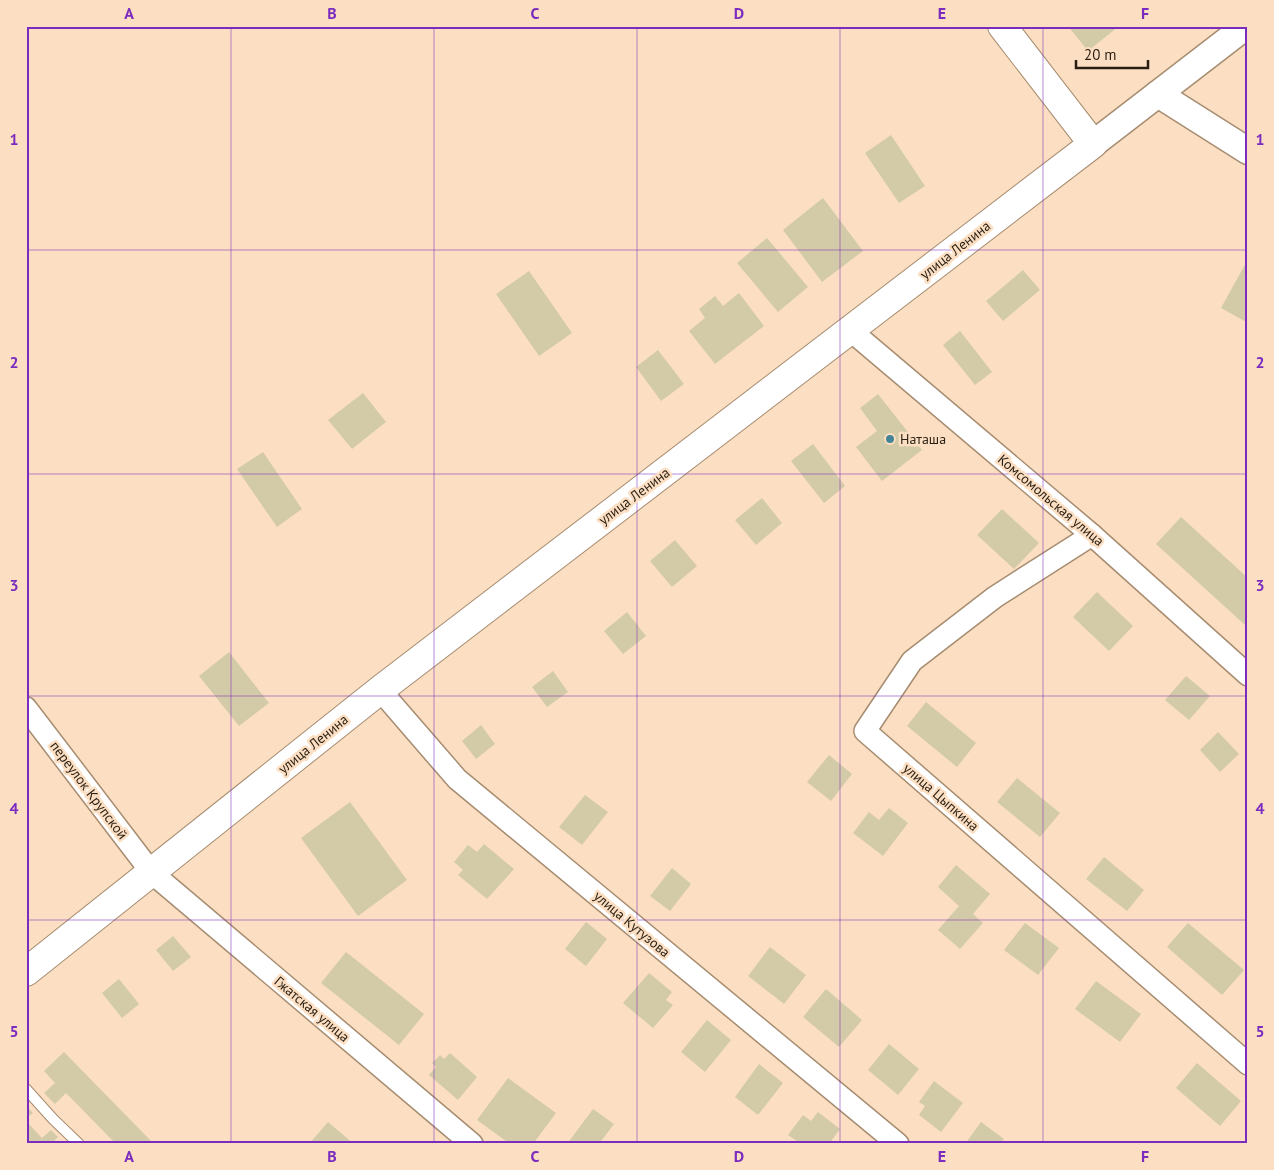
<svg xmlns="http://www.w3.org/2000/svg" width="1274" height="1170" viewBox="0 0 1274 1170" font-family="'PT Sans',sans-serif">
<style>
.building{fill:#d3cba7}
.lines{fill:none;stroke-linecap:round;stroke-linejoin:round}
.service-casing{stroke:#a68c71;stroke-width:12}
.minor-casing{stroke:#a68c71;stroke-width:24}
.tertiary-casing{stroke:#a68c71;stroke-width:29}
.secondary-casing{stroke:#a68c71;stroke-width:30}
.service{stroke:#fff;stroke-width:10}
.minor{stroke:#fff;stroke-width:21}
.tertiary{stroke:#fff;stroke-width:26}
.secondary{stroke:#fff;stroke-width:28}
.grid{fill:none;stroke:#7b2cbf;stroke-width:1;stroke-opacity:0.55}
.poi-dot{fill:#428596;stroke:#fcdfc2;stroke-width:2}
.labels{text-anchor:middle;dominant-baseline:central;stroke-width:5;stroke-linejoin:round;paint-order:stroke}
.street-label{font-size:14px;fill:#281e13;stroke:#fcdfc2}
.poi-label{font-size:14px;fill:#281e13;stroke:#fcdfc2;text-anchor:start}
.neatline{fill:none;stroke:#7b2cbf;stroke-width:2}
.grid-label{font-size:16px;text-anchor:middle;font-weight:bold;fill:#7b2cbf}
</style>
<rect width="100%" height="100%" fill="#fcdfc2"/>
<g class="building">
<polygon points="1068,26 1119,26 1088,51"/>
<polygon points="891,135 925,186 899,203 865,153"/>
<polygon points="823,198 863,251 822,282 783,230"/>
<polygon points="767,238 808,287 778,312 737,263"/>
<polygon points="1248,259 1248,323 1221,308"/>
<polygon points="1023,270 1040,290 1003,321 986,301"/>
<polygon points="529,271 572,333 539,356 496,294"/>
<polygon points="739,293 764,326 715,364 689,331 705,318 699,309 715,296 723,306"/>
<polygon points="960,331 992,372 975,385 943,345"/>
<polygon points="658,350 684,384 661,401 636,367"/>
<polygon points="363,393 386,422 352,449 328,420"/>
<polygon points="878,394 922,450 882,481 856,447 877,431 860,408"/>
<polygon points="813,444 845,486 824,503 791,461"/>
<polygon points="263,452 302,509 277,527 237,469"/>
<polygon points="762,498 782,523 756,545 735,520"/>
<polygon points="1002,509 1039,543 1014,569 977,535"/>
<polygon points="1181,517 1248,578 1248,622 1245,625 1156,544"/>
<polygon points="675,540 697,566 672,587 650,561"/>
<polygon points="1097,592 1133,626 1109,651 1073,617"/>
<polygon points="627,612 646,636 623,654 604,631"/>
<polygon points="229,652 269,703 239,726 199,676"/>
<polygon points="553,671 568,692 547,707 532,687"/>
<polygon points="1186,676 1210,696 1189,720 1165,700"/>
<polygon points="926,702 976,743 957,767 907,726"/>
<polygon points="481,725 495,744 476,759 462,741"/>
<polygon points="1218,732 1239,754 1220,772 1200,750"/>
<polygon points="829,755 852,774 831,801 807,782"/>
<polygon points="1017,778 1060,813 1040,837 997,802"/>
<polygon points="585,795 608,812 582,845 559,827"/>
<polygon points="350,802 407,880 358,916 301,838"/>
<polygon points="889,808 908,823 883,856 853,833 869,812 879,820"/>
<polygon points="484,844 514,869 487,899 458,875 463,870 454,862 468,845 477,852"/>
<polygon points="1104,857 1144,890 1127,911 1086,879"/>
<polygon points="956,865 990,894 973,914 983,923 960,949 938,930 959,906 938,887"/>
<polygon points="672,868 691,884 670,911 650,896"/>
<polygon points="586,922 607,939 586,966 565,949"/>
<polygon points="1025,923 1059,948 1038,975 1004,950"/>
<polygon points="1188,923 1244,970 1222,995 1167,947"/>
<polygon points="173,936 191,957 173,971 156,950"/>
<polygon points="770,947 806,975 784,1004 748,976"/>
<polygon points="346,952 424,1014 399,1045 321,983"/>
<polygon points="649,973 672,992 666,1000 673,1005 653,1028 623,1003"/>
<polygon points="119,979 139,1004 122,1018 102,993"/>
<polygon points="1096,981 1141,1014 1120,1042 1075,1009"/>
<polygon points="826,989 862,1020 839,1047 803,1017"/>
<polygon points="707,1020 731,1040 705,1072 681,1052"/>
<polygon points="889,1044 919,1069 898,1095 868,1070"/>
<polygon points="64,1052 154,1144 116,1144 66,1093 55,1104 44,1093 55,1083 44,1071"/>
<polygon points="450,1053 477,1077 458,1100 429,1075 436,1067 432,1063 440,1055 444,1059"/>
<polygon points="1197,1063 1241,1101 1220,1126 1176,1088"/>
<polygon points="759,1064 783,1083 758,1115 735,1097"/>
<polygon points="508,1078 556,1113 533,1144 510,1144 477,1120"/>
<polygon points="934,1081 963,1103 941,1132 919,1115 925,1106 919,1102"/>
<polygon points="26,1106 33,1113 26,1118"/>
<polygon points="593,1109 614,1124 599,1144 567,1144"/>
<polygon points="818,1112 840,1129 829,1144 801,1144 788,1135 803,1115 811,1121"/>
<polygon points="26,1121 42,1138 51,1130 58,1137 51,1144 26,1144"/>
<polygon points="328,1122 354,1144 309,1144"/>
<polygon points="981,1122 1004,1139 1000,1144 965,1144"/>
</g>
<g class="lines">
<defs>
<polyline id="service" points="26,1089 53,1119 79,1144"/>
<g id="minor">
<polyline points="850,330 1092,535 1248,675"/>
<polyline points="1092,535 995,597 912,661 865,731 1248,1064"/>
<polyline points="380,690 457,779 898,1144"/>
<polyline points="26,708 152,873 472,1144"/>
</g>
<g id="tertiary">
<polyline points="1158,94 1248,151"/>
<polyline points="1093,144 1246,26"/>
</g>
<polyline id="secondary" points="26,972 380,690 1093,144 1002,26"/>
</defs>
<use href="#service" class="service-casing"/>
<use href="#minor" class="minor-casing"/>
<use href="#tertiary" class="tertiary-casing"/>
<use href="#secondary" class="secondary-casing"/>
<use href="#service" class="service"/>
<use href="#minor" class="minor"/>
<use href="#tertiary" class="tertiary"/>
<use href="#secondary" class="secondary"/>
</g>
<path class="grid" d="M231 26V1144M434 26V1144M637 26V1144M840 26V1144M1043 26V1144M26 250H1248M26 474H1248M26 696H1248M26 920H1248"/>
<circle class="poi-dot" cx="890" cy="439" r="5"/>
<g class="labels">
<g class="street-label">
<text transform="translate(955 250) rotate(-38)">улица Ленина</text>
<text transform="translate(634 496) rotate(-37)">улица Ленина</text>
<text transform="translate(1051 500) rotate(40)">Комсомольская улица</text>
<text transform="translate(313 744) rotate(-39)">улица Ленина</text>
<text transform="translate(89 790) rotate(53)">переулок Крупской</text>
<text transform="translate(941 797) rotate(41)">улица Цыпкина</text>
<text transform="translate(632 924) rotate(40)">улица Кутузова</text>
<text transform="translate(312 1009) rotate(40)">Гжатская улица</text>
</g>
<g class="poi-label">
<text x="900" y="439">Наташа</text>
</g>
</g>
<rect width="1274" height="1170" fill="none" stroke="#fcdfc2" stroke-width="55"/>
<path d="M1076 60v8h72v-8" fill="none" stroke="#281e13" stroke-width="2.5"/>
<text x="1084" y="60" font-size="15" fill="#281e13" stroke="#fcdfc2" stroke-width="4" paint-order="stroke">20 m</text>
<rect x="28" y="28" width="1218" height="1114" class="neatline"/>
<g class="grid-label">
<text x="129" y="19">A</text>
<text x="332" y="19">B</text>
<text x="535" y="19">C</text>
<text x="739" y="19">D</text>
<text x="942" y="19">E</text>
<text x="1145" y="19">F</text>
<text x="14" y="145">1</text>
<text x="1260" y="145">1</text>
<text x="14" y="368">2</text>
<text x="1260" y="368">2</text>
<text x="14" y="591">3</text>
<text x="1260" y="591">3</text>
<text x="14" y="814">4</text>
<text x="1260" y="814">4</text>
<text x="14" y="1037">5</text>
<text x="1260" y="1037">5</text>
<text x="129" y="1162">A</text>
<text x="332" y="1162">B</text>
<text x="535" y="1162">C</text>
<text x="739" y="1162">D</text>
<text x="942" y="1162">E</text>
<text x="1145" y="1162">F</text>
</g>
</svg>
